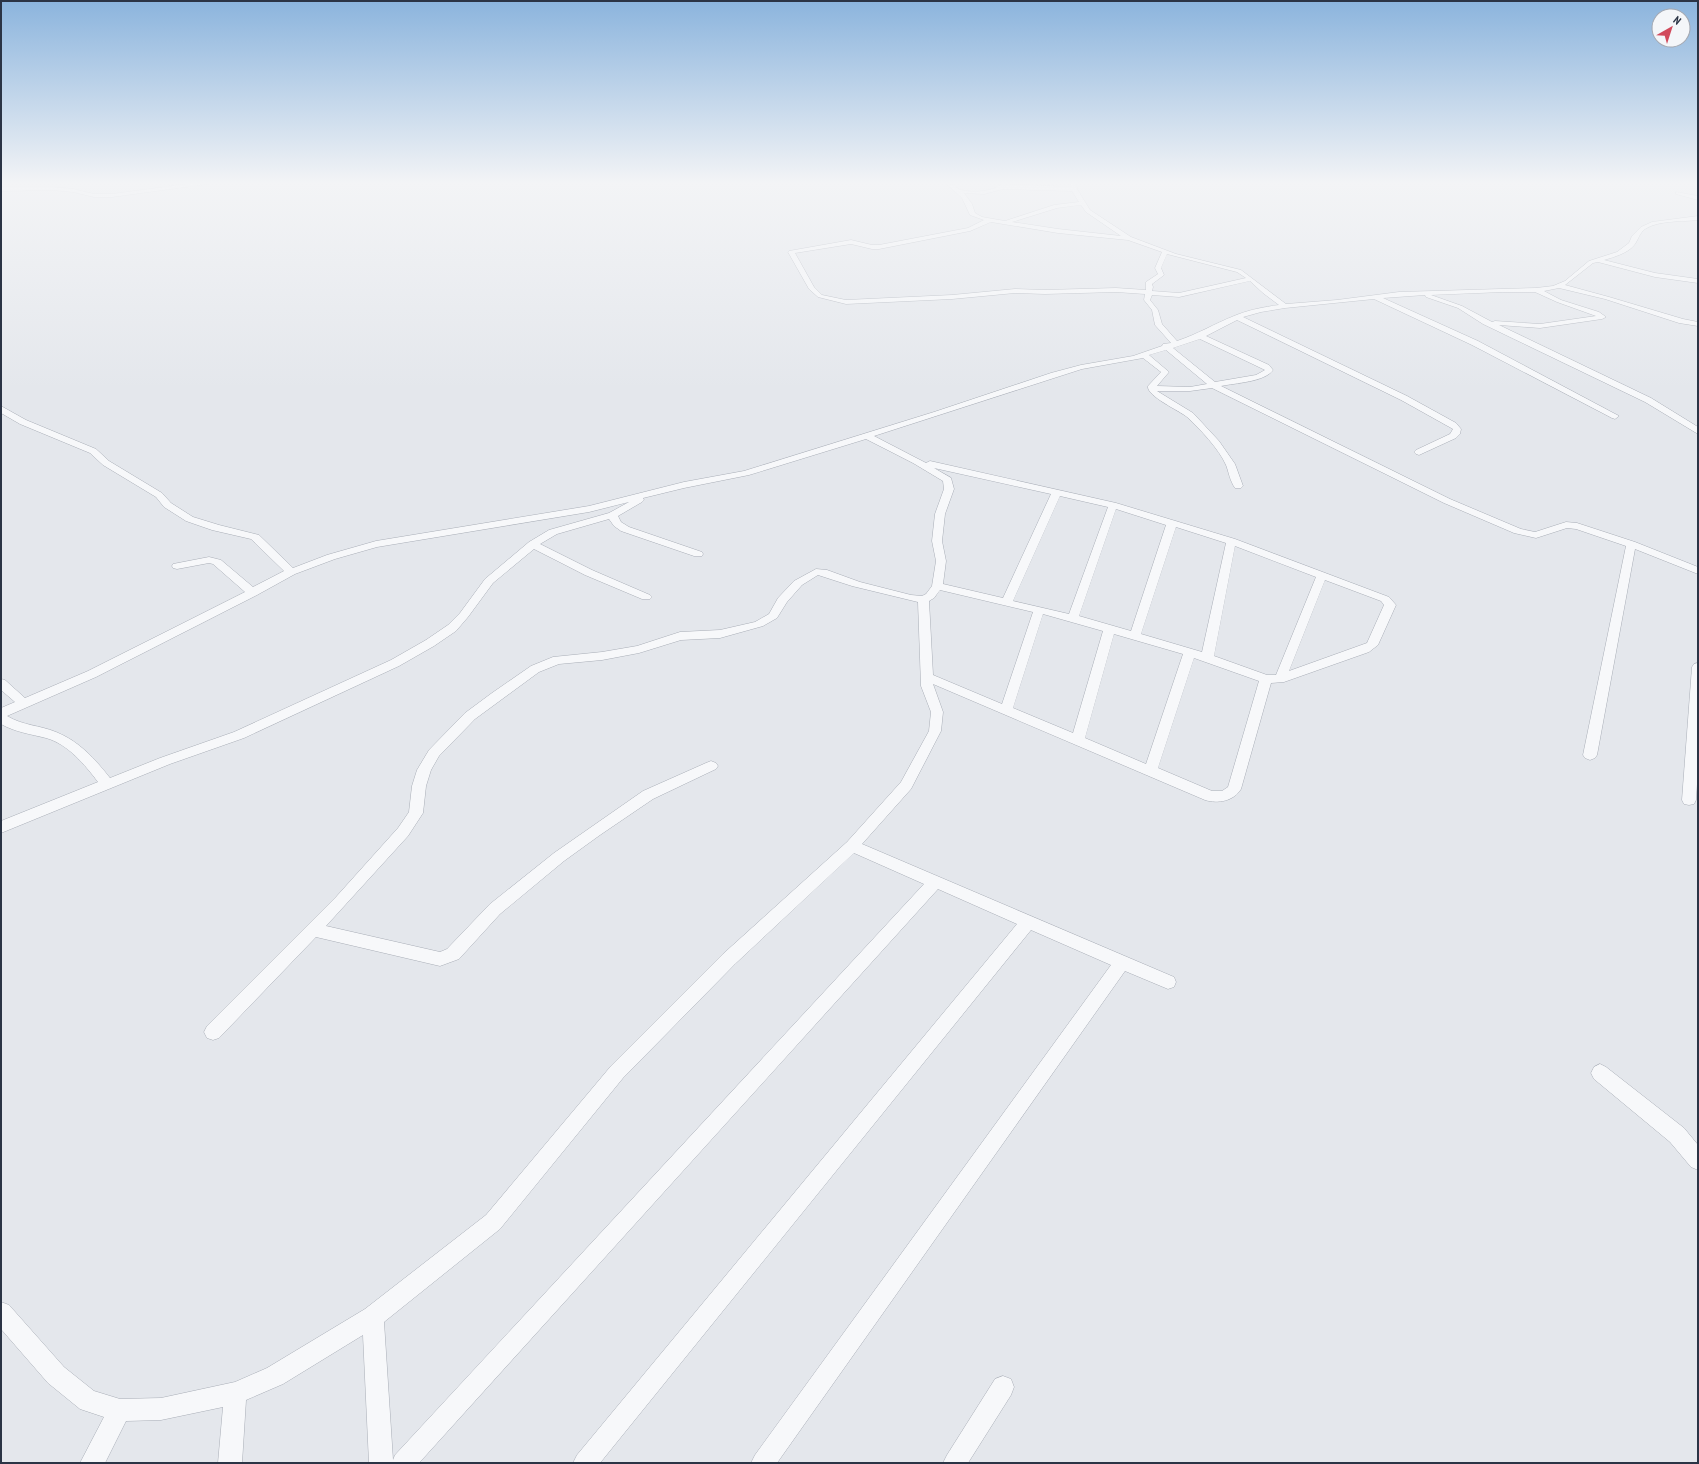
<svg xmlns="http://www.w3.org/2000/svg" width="1699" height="1464" viewBox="0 0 1699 1464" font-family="'PT Sans Narrow',sans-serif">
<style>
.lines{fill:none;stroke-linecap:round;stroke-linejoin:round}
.minor-casing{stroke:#a9aeb7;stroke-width:1}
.minor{fill:#f7f8fa;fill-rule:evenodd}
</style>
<rect width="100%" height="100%" fill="#e4e7ec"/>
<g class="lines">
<defs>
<g id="minor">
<polygon points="187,184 207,184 112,197 94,197 73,192 52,190 1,191 1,187 52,187 73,189 94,194 112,194"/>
<path d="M947 184C955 184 955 188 961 190 973 193 992 192 1002 184L1071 187V184H1076L1077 189 1090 210 1131 237 1176 254 1241 270 1286 304 1337 300 1399 292 1536 288 1553 286 1565 281 1589 261 1617 252 1629 243 1632 236 1641 227 1652 222 1698 216V220C1682 222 1659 220 1645 229 1639 234 1639 238 1635 244 1629 253 1614 257 1604 260L1655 273 1698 279V283L1655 277 1598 262 1593 263 1565 285 1609 297 1683 319 1698 322V326L1679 323 1605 299 1559 288 1544 291 1561 300 1599 312 1606 317 1602 319 1540 328 1499 325 1651 398 1698 427V434L1645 402 1483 324 1458 308 1426 297 1425 295 1383 298 1478 341 1619 416 1615 419 1612 418 1472 345 1374 299 1285 308 1261 312 1243 317 1407 396 1456 423 1461 429 1460 434 1456 438 1419 455 1416 454 1414 452 1416 450 1450 434 1453 429 1401 400 1237 320 1206 336 1269 365 1273 370C1265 382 1235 383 1221 386L1450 499 1521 529 1535 532 1566 522 1577 523 1635 542 1698 567V574L1635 549 1597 755 1595 758 1590 760 1585 758 1583 755 1626 546 1576 529 1567 528 1536 538 1514 533 1444 503 1212 388 1190 391H1157L1193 413 1219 441 1235 464 1243 486 1241 488H1235C1230 481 1229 473 1226 465 1219 449 1200 429 1187 417 1180 411 1146 396 1148 386L1161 372 1143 358 1082 369 874 436 926 463 930 461 1116 503 1235 539 1389 597 1396 605 1378 645 1369 652 1284 682 1271 683 1241 789C1234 801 1218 804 1205 800L933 684 943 712 941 731 911 789 862 844 1174 977 1176 982 1174 987 1168 989 1125 971 777 1463H751L755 1455 1111 965 1031 930 600 1463H573L577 1455 1017 924 938 889 419 1463H369L363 1335 283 1384 246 1400 242 1463H218L223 1407 161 1420 126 1421 105 1463H80L104 1417 80 1409 48 1383 1 1329V1302L9 1305 64 1367 94 1391 120 1399 161 1398 235 1382 267 1368 365 1309 486 1215 611 1066 723 954 847 842 901 782 929 731 931 712 921 686 918 602 852 586 818 575 802 585 787 602 777 618 763 626 720 638 681 640 639 653 602 660 559 664 539 672 475 719 439 756 431 770 426 786 423 813 408 836 326 926 440 952 447 949 490 904 554 853 643 791 706 763 711 761 716 763 718 766 716 769 653 799 600 835 564 861 500 914 459 959 440 966 316 937 219 1038 213 1040 207 1038 204 1032 207 1026 336 897 398 828 409 812 412 786 417 770 429 750 465 713 492 693 531 666 553 657 602 652 637 646 680 632 720 630 755 622 769 614 778 598 794 581 816 569 827 570 860 582 911 595 922 596 926 594 932 586 936 561 932 541 935 514 944 489 943 481 913 463 866 439 749 475 684 488 643 498 644 500 642 502 618 516 621 522 629 527 702 552 703 554 702 556H694L621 531 614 526 609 519 557 534 540 544 592 570 650 595 652 597 650 599H642L585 575 534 549 493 583 468 617 456 631 434 646 399 666 244 738 170 764 1 833V821L98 782C85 765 68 744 46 738 30 734 15 732 1 724V708L15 702 1 690V679L5 680 25 698 88 671 245 592 213 564 209 563 177 569 173 568 172 566 173 564 209 557 221 560 253 587 284 571 251 539 212 530 186 521 164 507 156 497 103 465 90 453 20 424 1 413V406L26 420 96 449 109 461 162 493 171 503 193 517 219 525 259 535 293 568 327 555 376 541 589 506 684 482 744 471 934 412 1051 373 1081 365 1133 356 1162 346 1163 344 1171 343 1155 325 1152 310 1144 300 1145 294 1116 292 1045 294 1015 293 952 299 846 304 818 297 809 289 788 252 789 251 851 240 872 245H879L968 228 984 220 970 215 962 198ZM1003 189 1072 191 1079 202 1054 205 1005 221 982 217 975 213 972 204 964 193 984 194ZM1081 205 1086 212 1121 236 1058 229 1012 222 1057 208ZM991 222 1058 233 1128 240 1162 252 1155 268 1158 274 1146 282V290L1116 288 1045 290 1015 289 952 295 846 300 822 295 814 287 795 253 851 244 872 249H879L970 231ZM1167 254 1237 272 1246 278 1179 293 1152 291 1153 287 1152 284 1164 275 1161 268ZM1250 281 1263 293 1279 305C1264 307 1248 310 1234 316 1214 324 1198 334 1177 341L1162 324 1158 310 1150 300 1152 295 1179 297ZM1503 292H1535L1557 302 1596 316 1540 324 1495 321 1492 322 1462 306 1431 295ZM1200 339 1263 369 1265 370 1256 375 1215 382 1173 348ZM1166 350 1207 384 1190 387 1157 386 1169 372 1149 355ZM934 468 1051 494 1003 598 943 584 946 561 942 541 945 514 954 489 951 478ZM1060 496 1108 507 1069 614 1013 601ZM629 502 609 513 549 530 529 542 485 579 460 613 448 625 426 640 391 660 234 732 160 758 110 778C95 759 79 741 56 732 39 725 24 726 7 716L96 677 257 595 295 574 335 559 377 547 589 512ZM1116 509 1166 525 1131 631 1079 616ZM1176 527 1226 543 1202 652 1141 634ZM1235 546 1316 577 1276 675H1267L1214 656ZM1325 580 1381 601 1384 605 1367 643 1289 671ZM940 590 1033 612 1002 704 933 675 929 601 934 598ZM1043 614 1103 631 1073 733 1013 708ZM1114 634 1183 654 1146 764 1085 738ZM1194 658 1259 681 1228 787 1222 791H1212L1158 768ZM854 853 924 884 395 1455 393 1460 384 1322 500 1229 623 1078 735 964Z"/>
<polygon points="1676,192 1698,196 1698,200 1676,194"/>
<polygon points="1698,663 1698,767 1696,800 1694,804 1689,805 1684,804 1682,800 1692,667 1694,664"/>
<polygon points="1600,1064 1606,1067 1684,1128 1698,1145 1698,1170 1691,1167 1670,1142 1594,1079 1591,1073 1594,1067"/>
<polygon points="1003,1376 1011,1379 1014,1387 1011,1395 968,1463 943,1463 947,1455 995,1379"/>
</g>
</defs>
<use href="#minor" class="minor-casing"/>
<use href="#minor" class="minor"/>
</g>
<linearGradient id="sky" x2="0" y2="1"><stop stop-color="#8bb4dd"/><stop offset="0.47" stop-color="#f3f4f6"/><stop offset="1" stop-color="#f3f4f6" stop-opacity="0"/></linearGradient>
<rect width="1699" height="389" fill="url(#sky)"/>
<rect width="1699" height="1464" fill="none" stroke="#2b3445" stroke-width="4"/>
<g transform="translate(1671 28) rotate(39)"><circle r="19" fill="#f4f6f9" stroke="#a4a8b1"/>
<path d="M0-3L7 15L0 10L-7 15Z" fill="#d1495b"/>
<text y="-6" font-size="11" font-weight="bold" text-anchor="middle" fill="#2b3445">N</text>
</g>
</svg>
